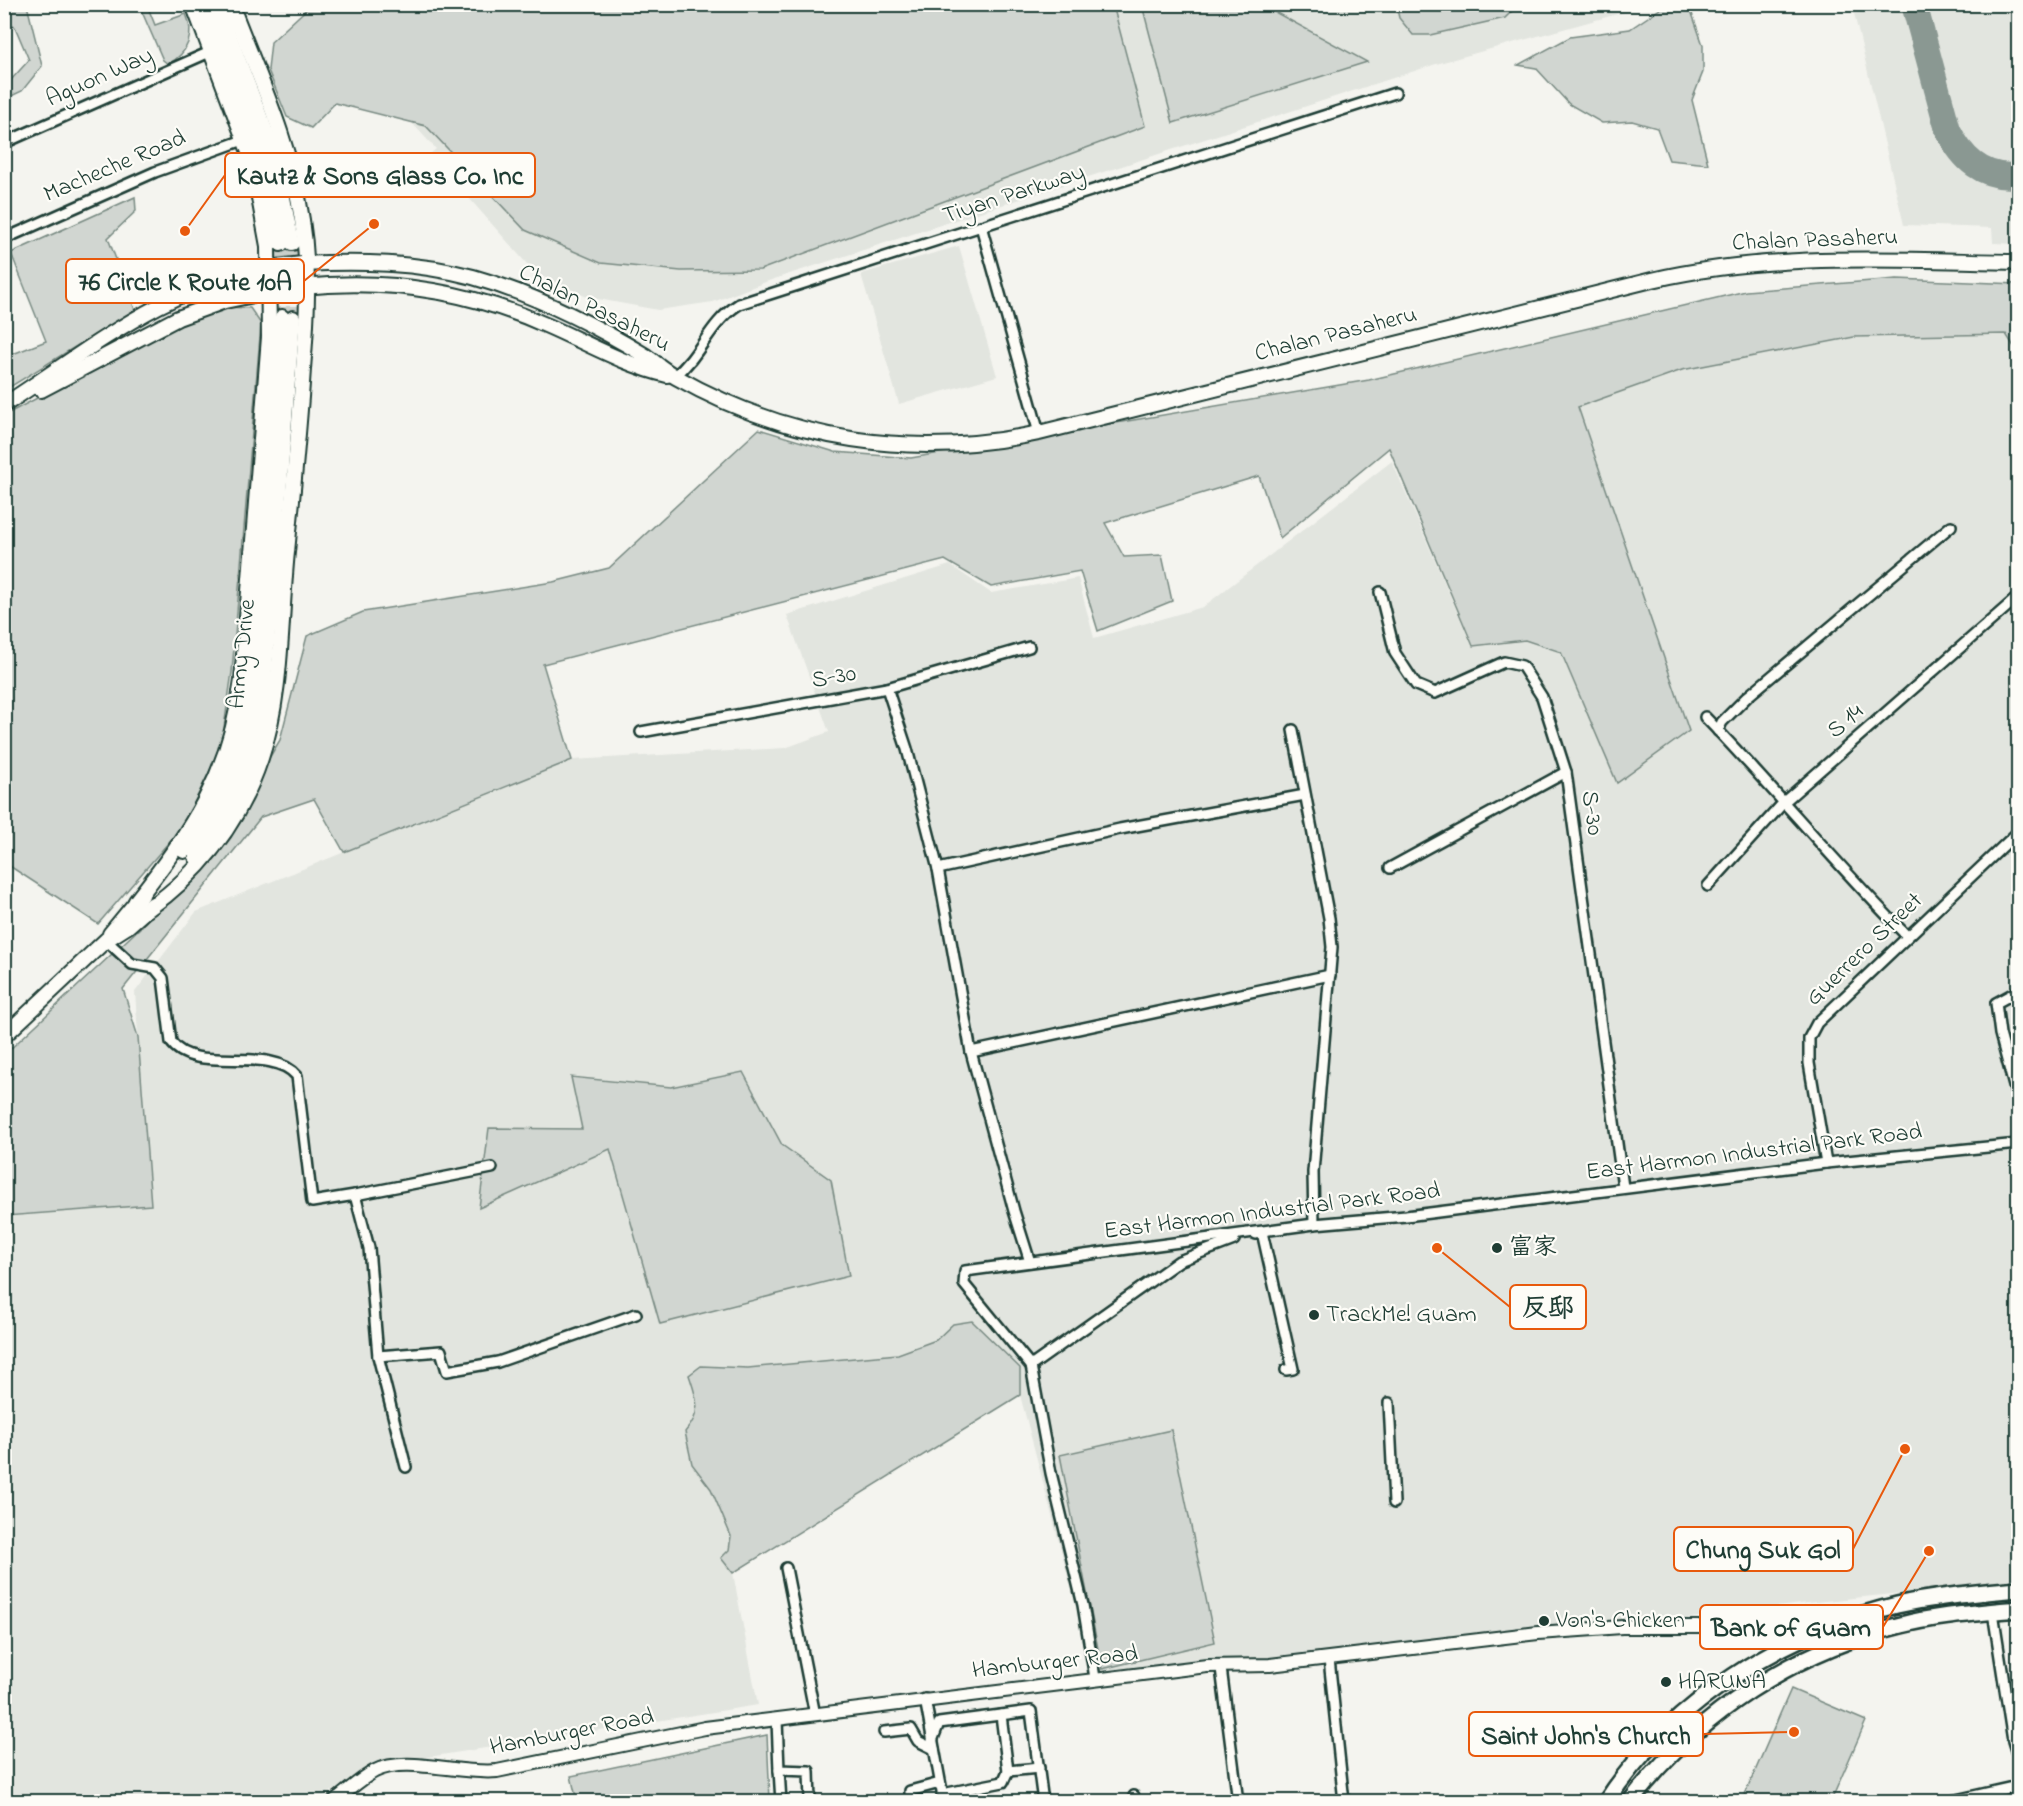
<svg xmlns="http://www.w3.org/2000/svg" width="2023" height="1806" viewBox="0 0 2023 1806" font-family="'Indie Flower','LXGW WenKai TC',sans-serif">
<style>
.built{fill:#e2e5df}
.green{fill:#d1d6d1;stroke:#788a82;stroke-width:1.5}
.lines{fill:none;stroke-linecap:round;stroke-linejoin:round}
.taxiway{stroke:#8a9892;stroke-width:26}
.secondary-tunnel{stroke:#c9cfca;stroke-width:14;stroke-dasharray:14 7;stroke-linecap:butt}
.minor-casing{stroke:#1f3d34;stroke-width:14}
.tertiary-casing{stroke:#1f3d34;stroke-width:16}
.secondary-casing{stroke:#1f3d34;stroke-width:18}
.primary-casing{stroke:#1f3d34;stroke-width:20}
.minor{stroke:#fdfcf7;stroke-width:9}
.tertiary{stroke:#fdfcf7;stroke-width:12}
.secondary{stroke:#fdfcf7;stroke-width:14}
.primary{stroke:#fdfcf7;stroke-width:15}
.secondary-bridge-casing{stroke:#1f3d34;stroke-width:18;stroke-linecap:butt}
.secondary-bridge{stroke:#fdfcf7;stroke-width:14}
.poi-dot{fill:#1f3d34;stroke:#fdfcf7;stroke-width:2}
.labels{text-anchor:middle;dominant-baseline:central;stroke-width:4.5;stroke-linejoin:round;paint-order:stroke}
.street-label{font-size:24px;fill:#1f3d34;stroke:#fdfcf7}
.poi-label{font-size:24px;fill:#1f3d34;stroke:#fdfcf7;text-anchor:start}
.leader{fill:none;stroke:#e8590c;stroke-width:2}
.callout-dot{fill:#e8590c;stroke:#fdfcf7;stroke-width:2}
.callout{fill:#fdfcf7;stroke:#e8590c;stroke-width:2}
.callout-label{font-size:26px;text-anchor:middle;font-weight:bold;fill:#1f3d34}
</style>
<rect width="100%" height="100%" fill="#f4f4ef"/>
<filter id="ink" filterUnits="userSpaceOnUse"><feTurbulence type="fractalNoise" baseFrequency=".0167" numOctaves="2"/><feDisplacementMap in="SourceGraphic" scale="12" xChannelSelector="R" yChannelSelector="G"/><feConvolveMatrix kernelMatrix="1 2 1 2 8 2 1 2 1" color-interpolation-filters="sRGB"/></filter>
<g filter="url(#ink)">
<g class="built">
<polygon points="303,5 1650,5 1436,64 771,280 713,302 658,310 587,297 535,273 430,154 436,149"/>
<polygon points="1852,5 2018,5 2018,244 1993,243 1992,228 1904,225"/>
<polygon points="959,246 997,376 899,404 861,274"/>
<polygon points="2006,334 2018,353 2018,1581 1815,1602 1622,1627 1095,1678 1020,1395 1020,1381 953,1324 936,1340 898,1354 748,1368 701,1366 692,1463 711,1489 731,1536 729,1550 721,1558 733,1573 758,1705 378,1765 315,1801 5,1802 5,1216 150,1205 135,992 196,912 572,760 785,748 829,732 787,615 950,565 991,593 1078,578 1094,638 1203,607 1392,461 1472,646 1525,640 1561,652 1617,783 1689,730 1578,407 1682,370 1854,337"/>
</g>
<g class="green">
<polygon points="5,4 27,5 42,66 22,91 5,99 5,83 11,80 29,60 15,27 5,17"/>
<polygon points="312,4 1113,5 1145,126 760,270 681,271 601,263 525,230 426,126 335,103 311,128 287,117 268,70 271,42"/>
<path d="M139 5H147L155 25 186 14C195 34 188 54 168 64L163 60Z"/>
<polygon points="1142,5 1262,5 1367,62 1173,123"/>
<polygon points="1396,5 1396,4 1518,5 1505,18 1430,35 1413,35 1399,18"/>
<polygon points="1666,5 1689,5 1703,45 1703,72 1692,100 1708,164 1669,160 1657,128 1632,121 1602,123 1569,104 1536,68 1518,65 1570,37 1630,29"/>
<polygon points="135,197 136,211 108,238 135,310 5,390 5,357 46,341 11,253"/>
<polygon points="1897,279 2018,284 2018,353 2006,334 1854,337 1682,370 1578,407 1689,731 1617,783 1561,652 1525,640 1473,646 1389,448 1280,538 1259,476 1105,523 1124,557 1162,555 1172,601 1098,631 1080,571 991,587 945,560 543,664 572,760 344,852 314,799 261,817 123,989 138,1037 151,1205 5,1216 5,1054 142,926 225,832 280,740 307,636 363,612 553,582 609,568 759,429 835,452 911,458 1369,380 1746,291"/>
<polygon points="223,307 250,308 261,324 232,672 221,748 182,827 98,924 5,863 5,415 143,342"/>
<polygon points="743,1072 782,1145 831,1180 849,1276 660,1324 610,1149 479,1208 489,1128 582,1129 571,1077 671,1087"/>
<path d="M972 1321 1020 1368V1395L733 1573 721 1558 729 1550 731 1536 711 1489 692 1464 685 1432C703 1412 697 1399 689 1375L701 1366 748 1368 898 1354 936 1340 953 1324Z"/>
<polygon points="1171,1430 1215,1642 1102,1669 1060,1455"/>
<polygon points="1791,1689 1866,1721 1831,1801 1742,1801"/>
<polygon points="767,1735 770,1801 577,1801 571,1776"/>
</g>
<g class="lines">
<path class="taxiway" d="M1914 4 1948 130C1962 159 1984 180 2018 175"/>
<g class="secondary-tunnel">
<polyline points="292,243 293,318"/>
<polyline points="281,244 282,317"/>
</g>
<defs>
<g id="minor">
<polyline points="4,143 212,51"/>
<polyline points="981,226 1039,433"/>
<polyline points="4,239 155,172 246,139"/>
<path d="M675 376C702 354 708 324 739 304L1395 93"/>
<polyline points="1380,592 1395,653 1416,685 1435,693 1504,662 1522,666 1542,697 1566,772 1623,1187"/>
<polyline points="887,688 907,749 938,869 971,1052 1014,1211 1030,1262"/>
<path d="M1705 717C1775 789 1837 866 1907 936"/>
<polyline points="1293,730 1329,918 1332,947 1313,1172 1314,1224"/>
<polyline points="1718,731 1722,722 1747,697 1951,526"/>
<polyline points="641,732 887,688 1029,647"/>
<polyline points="1390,868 1566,772"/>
<polyline points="938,869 1120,829 1305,795"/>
<polyline points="1708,886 1785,801 2018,597"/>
<path d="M106 940 132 964 155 968 163 978 171 1042C195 1076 270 1043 297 1076L312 1202 355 1195 369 1248 378 1356 406 1467"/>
<polyline points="2018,991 1996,1003 2000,1034 2018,1101"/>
<polyline points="971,1052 1330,975"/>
<polyline points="1826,1163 1809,1063 1809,1038 1817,1023 2018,832"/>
<polyline points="355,1195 492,1168"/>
<polyline points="1256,1234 1262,1232 1293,1369 1286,1370"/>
<polyline points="378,1356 441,1351 447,1371 498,1362 636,1314"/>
<polyline points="1031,1366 1179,1261 1234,1240"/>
<polyline points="1389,1403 1394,1503"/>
<polyline points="786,1568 815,1715"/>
<polyline points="1993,1612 2013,1741 2018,1757"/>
<polyline points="1329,1659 1344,1802"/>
<polyline points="1221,1668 1238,1802"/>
<polyline points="1095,1678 1083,1605 1051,1473 1031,1366 964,1284 965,1271 1314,1224 1406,1216 1826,1163 2018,1144"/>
<polyline points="925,1699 944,1802"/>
<polyline points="1001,1715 1008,1771 1039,1768"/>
<polyline points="777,1720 779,1770 809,1771 810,1802"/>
<polyline points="884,1732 911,1729 918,1741 934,1749"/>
<polyline points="932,1741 939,1723 1031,1711 1043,1802"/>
<polyline points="779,1770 781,1802"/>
<polyline points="942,1794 1003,1782 1008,1771"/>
<polyline points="1134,1796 1135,1802"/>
<polyline points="910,1802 910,1791 940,1783"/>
<polyline points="1947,1802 2018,1786"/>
</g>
<path id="tertiary" d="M333 1802C347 1792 360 1779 375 1771 406 1755 460 1775 497 1771L705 1728 1207 1666 1270 1665 1538 1633 1622 1627H1736L1794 1643"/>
<g id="secondary">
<polyline points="205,4 264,156 281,244"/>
<polyline points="217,4 274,153 292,243"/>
<path d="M302 264C359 261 417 262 473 277 533 294 593 324 646 356 656 363 665 371 676 377 789 441 912 460 1039 433L1652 280C1775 252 1893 260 2018 262"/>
<path d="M302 287C388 278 470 291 548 326 587 343 625 365 667 375"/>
<polyline points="41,390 178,318 225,301 277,290"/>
<path d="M4 405C89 350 174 279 277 267"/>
<path d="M184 851C220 809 239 761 250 708L282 317"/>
<path d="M196 857C230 810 251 763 262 707L293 318"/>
<path d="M136 901C193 828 230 774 242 680L269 337 268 246 252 160 193 4"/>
<path d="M147 910C201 872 240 821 261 758 283 693 280 620 287 552 293 491 299 430 303 369 307 319 310 270 302 220 291 144 258 75 231 4"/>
<polyline points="110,934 142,895"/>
<polyline points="4,1036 106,940 128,926 153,904"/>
</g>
<g id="primary">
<path d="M1606 1802C1670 1703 1784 1632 1897 1605 1937 1596 1978 1593 2018 1589"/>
<path d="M1630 1802C1698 1714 1793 1651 1901 1625 1939 1615 1979 1613 2018 1609"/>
</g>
</defs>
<use href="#minor" class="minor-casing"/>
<use href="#tertiary" class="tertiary-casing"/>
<use href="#secondary" class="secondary-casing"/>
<use href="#primary" class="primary-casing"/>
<use href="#minor" class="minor"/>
<use href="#tertiary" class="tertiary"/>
<use href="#secondary" class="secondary"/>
<use href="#primary" class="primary"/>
<defs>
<g id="secondary-bridge">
<polyline points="277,267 302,264"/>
<polyline points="277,290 302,287"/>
</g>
</defs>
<use href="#secondary-bridge" class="secondary-bridge-casing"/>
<use href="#secondary-bridge" class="secondary-bridge"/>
</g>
</g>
<g class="poi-dot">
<circle cx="1497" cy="1248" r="6"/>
<circle cx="1314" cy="1315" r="6"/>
<circle cx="1544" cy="1621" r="6"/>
<circle cx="1666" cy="1682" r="6"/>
</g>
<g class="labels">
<g class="street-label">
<text transform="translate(100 78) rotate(-24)">Aguon Way</text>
<text transform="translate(115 167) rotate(-23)">Macheche Road</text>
<text transform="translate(1014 195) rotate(-18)">Tiyan Parkway</text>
<text transform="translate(1815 241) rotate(-2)">Chalan Pasaheru</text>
<text transform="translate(594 309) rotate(27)">Chalan Pasaheru</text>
<text transform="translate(1336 335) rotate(-14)">Chalan Pasaheru</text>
<text transform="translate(243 654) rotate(-84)">Army Drive</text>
<text transform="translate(834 678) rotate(-10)">S-30</text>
<text transform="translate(1846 722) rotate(-41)">S 14</text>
<text transform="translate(1591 813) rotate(82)">S-30</text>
<text transform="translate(1865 950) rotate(-44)">Guerrero Street</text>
<text transform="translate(1754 1153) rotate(-7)">East Harmon Industrial Park Road</text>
<text transform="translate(1272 1212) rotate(-7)">East Harmon Industrial Park Road</text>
<text transform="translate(1055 1663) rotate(-6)">Hamburger Road</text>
<text transform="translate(572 1733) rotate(-11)">Hamburger Road</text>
</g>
<g class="poi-label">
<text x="1509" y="1248">富家</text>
<text x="1326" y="1315">TrackMe! Guam</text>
<text x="1556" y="1621">Von's Chicken</text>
<text x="1678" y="1682">HARUNA</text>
</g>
</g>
<path class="leader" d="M185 231L225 175M374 224L304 281M1437 1248L1510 1307M1905 1449L1853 1549M1929 1551L1883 1627M1794 1732L1703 1734"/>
<g class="callout-dot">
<circle cx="185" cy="231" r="6"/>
<circle cx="374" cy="224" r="6"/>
<circle cx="1437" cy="1248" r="6"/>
<circle cx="1905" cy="1449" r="6"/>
<circle cx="1929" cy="1551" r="6"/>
<circle cx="1794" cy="1732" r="6"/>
</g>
<g class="callout">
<rect x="225" y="153" width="310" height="44" rx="6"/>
<rect x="66" y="259" width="238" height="44" rx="6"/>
<rect x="1510" y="1285" width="76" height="44" rx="6"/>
<rect x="1674" y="1527" width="179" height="44" rx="6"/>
<rect x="1700" y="1605" width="183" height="44" rx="6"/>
<rect x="1469" y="1712" width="234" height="44" rx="6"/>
</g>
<g class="callout-label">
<text x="380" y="184">Kautz &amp; Sons Glass Co. Inc</text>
<text x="185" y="290">76 Circle K Route 10A</text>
<text x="1548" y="1316">反邸</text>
<text x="1763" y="1558">Chung Suk Gol</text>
<text x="1791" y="1636">Bank of Guam</text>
<text x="1586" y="1744">Saint John's Church</text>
</g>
<rect width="2023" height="1806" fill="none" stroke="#fdfcf7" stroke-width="24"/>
<rect x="12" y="12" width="1999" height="1782" fill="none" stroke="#1f3d34" stroke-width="2" filter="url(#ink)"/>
</svg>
